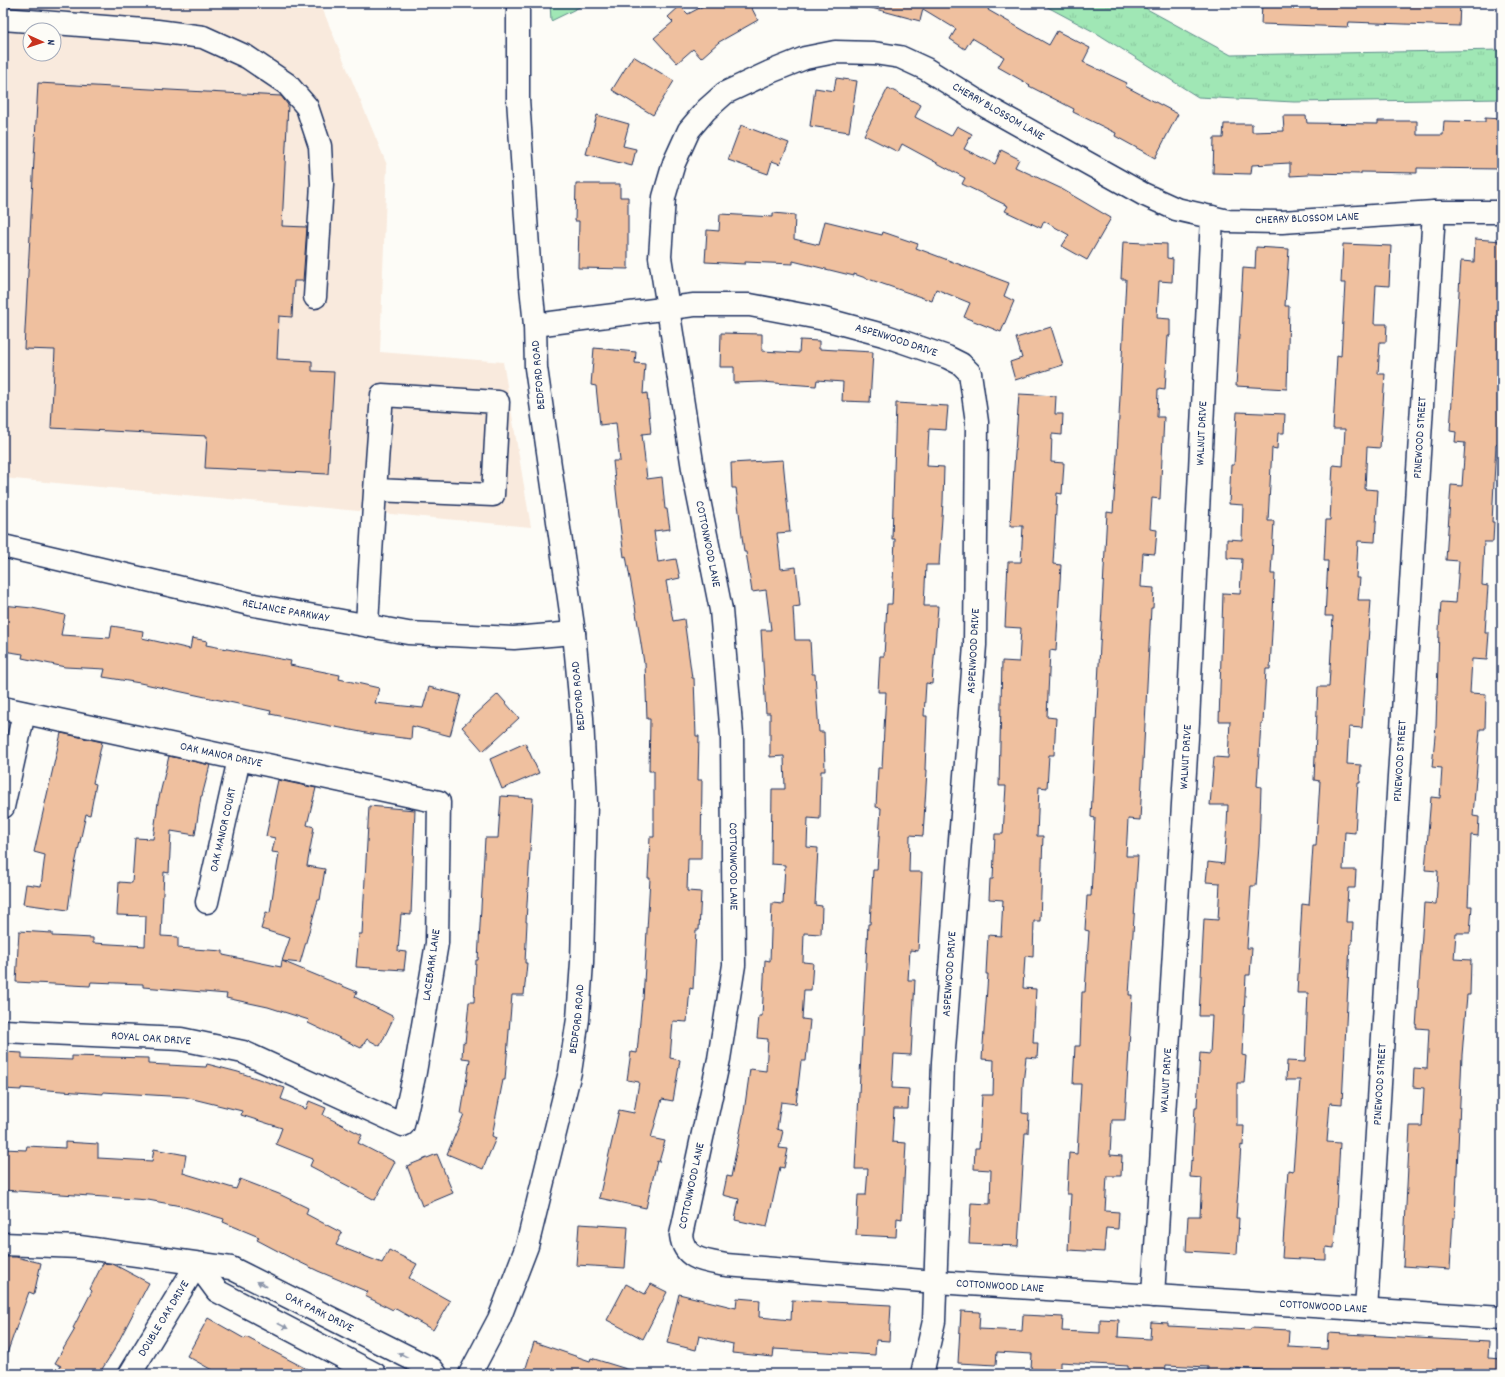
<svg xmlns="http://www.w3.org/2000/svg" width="1505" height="1377" viewBox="0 0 1505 1377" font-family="Dekko,sans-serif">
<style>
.built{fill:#f9eadd;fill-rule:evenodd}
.grass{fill:url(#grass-tufts);stroke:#5e8b8a}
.building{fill:#efc09f;stroke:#1b2f5e}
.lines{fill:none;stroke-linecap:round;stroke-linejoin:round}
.minor-casing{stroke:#1b2f5e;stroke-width:25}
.major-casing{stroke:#1b2f5e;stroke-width:25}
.minor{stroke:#fdfcf7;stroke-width:22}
.major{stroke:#fdfcf7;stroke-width:22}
.oneway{fill:#8c96aa}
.labels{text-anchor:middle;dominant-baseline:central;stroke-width:3;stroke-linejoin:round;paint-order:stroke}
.street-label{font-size:12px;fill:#1b2f5e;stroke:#fdfcf7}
</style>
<defs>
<pattern id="grass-tufts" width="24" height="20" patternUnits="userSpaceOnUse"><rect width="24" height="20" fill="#a0e7b5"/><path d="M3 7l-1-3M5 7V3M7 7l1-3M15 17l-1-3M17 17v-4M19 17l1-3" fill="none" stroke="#89c69e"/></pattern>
</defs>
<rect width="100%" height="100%" fill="#fdfcf7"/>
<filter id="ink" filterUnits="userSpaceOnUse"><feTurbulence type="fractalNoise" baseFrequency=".025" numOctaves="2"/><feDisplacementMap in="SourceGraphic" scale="8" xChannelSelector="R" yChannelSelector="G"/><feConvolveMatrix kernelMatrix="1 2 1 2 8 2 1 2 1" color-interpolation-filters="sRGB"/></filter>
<g filter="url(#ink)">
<path class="built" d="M3 3H320L387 165 380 352 503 362 531 527 3 478ZM30 30H54V54H30Z"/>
<g class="grass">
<polygon points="550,3 588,3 551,21"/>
<polygon points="1040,3 1136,3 1231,55 1502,50 1502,99 1294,102 1198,97 1098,34"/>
</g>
<g class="building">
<polygon points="709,3 749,3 758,20 719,42 701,58 693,49 677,63 654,38 673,22 668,17 680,6 688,14"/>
<polygon points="869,3 980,3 989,8 988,10 1049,45 1057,31 1090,48 1083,62 1127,83 1125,86 1178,114 1155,158 1115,136 1116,133 1073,112 1074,109 1029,86 1030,85 998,67 1004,57 972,38 965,49 950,39 956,29 923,9 920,21 868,7"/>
<polygon points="1262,3 1460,3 1459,26 1349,22 1348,27 1261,24"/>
<polygon points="633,56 674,81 653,115 612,90"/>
<polygon points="836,78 857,81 849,132 810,126 815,88 834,91"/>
<polygon points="38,83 281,96 288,105 282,226 307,227 303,281 294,281 292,317 279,316 277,359 312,361 312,371 334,372 328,474 205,468 207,436 51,428 55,350 24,349"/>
<polygon points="888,88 921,105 915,117 951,136 957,126 972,134 964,149 995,164 1001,150 1019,159 1015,167 1060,188 1111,218 1087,260 1062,246 1069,235 1044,221 1041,228 1005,211 1008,206 962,184 965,178 902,144 898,152 864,135"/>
<polygon points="597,115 629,124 623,146 636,149 632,166 586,154"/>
<polygon points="1283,116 1306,116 1307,123 1378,124 1378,121 1417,121 1417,135 1443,135 1444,121 1485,122 1485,118 1502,119 1502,169 1417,168 1417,173 1361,172 1361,174 1308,173 1308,175 1290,176 1290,163 1252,165 1251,174 1213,173 1214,138 1223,138 1224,124 1252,124 1252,132 1284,131"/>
<polygon points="741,125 789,143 780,164 772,161 768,174 728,160"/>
<polygon points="576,184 620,184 620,197 628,197 628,269 578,268 579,221 575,221"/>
<polygon points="773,213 795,215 794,239 819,245 825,221 882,235 883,232 918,244 916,248 1009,283 1004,296 1014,301 1001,332 964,317 970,303 936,289 932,301 854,274 854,276 793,261 793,264 745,262 745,264 705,262 707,230 719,231 720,214 773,217"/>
<polygon points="1475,239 1502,241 1502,425 1501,445 1496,444 1492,522 1494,522 1493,542 1484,542 1482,585 1488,586 1485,633 1489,633 1487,660 1472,659 1470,693 1486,694 1485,729 1480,729 1473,816 1479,817 1478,836 1471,835 1468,906 1472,906 1470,933 1456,933 1454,959 1471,960 1470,995 1467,995 1462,1055 1455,1218 1453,1218 1450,1269 1403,1266 1410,1126 1422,1126 1424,1088 1413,1087 1414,1068 1427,1069 1429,1029 1416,1028 1424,903 1436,904 1438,871 1425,870 1431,797 1440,798 1442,768 1432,767 1436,726 1439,630 1441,602 1456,603 1459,561 1446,560 1451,485 1462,486 1465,443 1455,442 1456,432 1450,431 1461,261 1474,262"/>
<polygon points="1123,242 1167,244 1167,258 1173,259 1172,282 1159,281 1157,318 1170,319 1170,336 1168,336 1165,390 1158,389 1157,417 1164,417 1160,499 1152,498 1150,529 1157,530 1155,554 1143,553 1141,587 1154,588 1153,608 1151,608 1140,820 1128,819 1126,856 1138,856 1129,995 1132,995 1125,1120 1112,1120 1110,1155 1122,1156 1121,1176 1107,1176 1105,1211 1119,1212 1118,1229 1106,1228 1104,1252 1068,1250 1071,1194 1067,1194 1069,1153 1077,1154 1081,1084 1073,1084 1075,1046 1080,1046 1082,992 1085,992 1089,931 1085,930 1087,896 1091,896 1095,818 1091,817 1107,512 1113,513 1117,456 1126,279 1121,279"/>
<polygon points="1343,244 1391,246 1389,286 1376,285 1374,324 1387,324 1386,342 1380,342 1378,374 1385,374 1380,448 1367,447 1365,489 1378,490 1375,542 1358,541 1356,578 1360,578 1358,600 1371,600 1362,728 1349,727 1347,764 1361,765 1360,783 1358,783 1355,833 1345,832 1343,870 1356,870 1355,888 1348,888 1346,922 1353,922 1352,944 1350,944 1342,1104 1330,1103 1327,1142 1340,1143 1334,1248 1326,1247 1326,1260 1282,1258 1288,1170 1293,1171 1300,1080 1286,1080 1287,1061 1305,1062 1308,993 1297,993 1302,904 1309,905 1313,846 1316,846 1320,781 1314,780 1318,687 1329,687 1333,616 1325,616 1328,561 1324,561 1326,520 1330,520 1333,465 1343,466 1345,429 1333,429 1337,355 1341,356 1345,283 1341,283"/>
<polygon points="1256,247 1289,249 1285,306 1289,306 1287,389 1236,386 1243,268 1255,269"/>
<polygon points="1051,327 1063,365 1015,380 1010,362 1022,358 1016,338"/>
<polygon points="721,333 762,334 762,351 799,353 800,340 819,341 819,349 873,352 870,402 842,401 843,382 817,380 816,386 761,382 734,383 734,367 720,367"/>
<polygon points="594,348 636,352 635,363 645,364 643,394 647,393 651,433 642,434 647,479 662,477 665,509 667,509 670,529 654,531 658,562 676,559 680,578 666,581 673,621 684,619 692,678 694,678 696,736 699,736 698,780 702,780 701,859 688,859 687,891 701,892 699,930 696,930 693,989 690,988 687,1022 673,1021 670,1058 680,1060 673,1101 662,1099 651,1138 665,1141 659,1162 657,1161 646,1208 599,1198 619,1110 634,1113 639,1082 627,1080 631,1052 637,1053 642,1000 643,1000 650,878 648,878 650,837 654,837 654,771 649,771 650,719 647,719 645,663 644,663 635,606 626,556 624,557 617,499 613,461 620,461 616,423 600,425 596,386 591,385"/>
<polygon points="1019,394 1056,396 1055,414 1063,414 1062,435 1052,434 1051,462 1064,463 1062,494 1057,493 1053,564 1061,565 1056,651 1050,650 1047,717 1056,718 1054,755 1049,755 1047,788 1039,787 1037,836 1043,836 1040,921 1034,921 1033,957 1025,956 1023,988 1036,989 1033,1043 1038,1043 1037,1058 1026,1057 1023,1084 1022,1113 1029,1114 1028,1133 1025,1133 1018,1246 969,1244 971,1203 990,1204 991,1170 974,1169 975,1148 979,1148 982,1095 993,1095 994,1060 982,1059 988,974 986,974 988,935 1001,936 1003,900 989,899 990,879 993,879 995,834 1003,834 1006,786 999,786 1002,661 1019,662 1021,628 1005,627 1008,562 1021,562 1023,526 1010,526"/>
<polygon points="896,403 948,406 946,430 929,429 927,466 944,467 943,502 939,565 926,565 924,606 938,606 932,684 926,683 924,716 927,716 925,770 927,770 923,836 910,835 909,872 922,872 918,951 910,950 908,980 915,980 911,1055 894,1054 892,1088 909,1089 908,1109 894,1109 892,1142 906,1143 902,1219 897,1218 896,1237 856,1235 858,1195 866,1195 868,1169 855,1169 868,924 870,924 873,870 877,870 881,808 876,807 878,768 882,768 886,692 878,692 880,656 884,656 887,604 892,604 895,539 892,539"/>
<polygon points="1237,412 1285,414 1284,433 1278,433 1277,449 1272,448 1268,521 1274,521 1271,574 1275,574 1272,632 1270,669 1266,669 1263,723 1261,723 1257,786 1261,787 1259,846 1256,886 1251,886 1247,948 1252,948 1250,975 1246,975 1242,1055 1246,1056 1244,1083 1237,1083 1237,1126 1244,1126 1243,1146 1241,1145 1236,1218 1239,1218 1237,1254 1186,1251 1188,1216 1200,1216 1202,1178 1190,1177 1191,1160 1192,1161 1195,1107 1197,1107 1200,1053 1210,1054 1212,1016 1199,1016 1204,919 1218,920 1220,883 1206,882 1208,862 1224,864 1227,825 1228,805 1210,805 1214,757 1228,758 1230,721 1219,721 1223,593 1240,594 1242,559 1227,558 1227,539 1242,540 1243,505 1229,504 1231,465 1234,465"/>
<polygon points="783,460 790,532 777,533 781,569 796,567 800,606 793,607 795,640 810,640 812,674 815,674 819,732 824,732 825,771 821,771 820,819 808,818 807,847 818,848 815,905 822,906 821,934 804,933 803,962 813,963 811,990 804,990 802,1019 810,1020 806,1061 801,1061 796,1104 781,1102 777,1129 783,1131 779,1148 788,1149 784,1168 780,1167 767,1227 735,1220 739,1199 723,1195 727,1176 731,1177 744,1112 750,1069 766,1071 768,1039 757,1038 759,1016 762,1016 765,960 770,961 772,903 783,904 785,865 771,864 772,789 785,789 784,756 770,757 770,713 766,713 761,630 771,630 766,590 752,592 746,552 744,552 736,488 732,488 731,463"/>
<polygon points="3,605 32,608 65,615 61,635 110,638 112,626 143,631 142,638 190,649 192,638 207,641 206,645 291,661 290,665 340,675 339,679 379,688 375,703 423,708 429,687 461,695 450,736 412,726 411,739 371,734 270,714 271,711 140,683 103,677 105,669 65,667 22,658 23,654 3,651"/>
<polygon points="498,694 519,718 483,751 462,727"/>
<polygon points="61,733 102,742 93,783 96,784 90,815 86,814 73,874 68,910 23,904 26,884 41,886 45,855 34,852"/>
<polygon points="525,743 539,773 502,789 490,759"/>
<polygon points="169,756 210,765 202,796 201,796 195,835 171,831 169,873 164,872 161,936 178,937 178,948 223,951 223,955 281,967 282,961 357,992 355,997 394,1017 380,1046 367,1039 361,1048 308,1023 309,1020 268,1007 226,998 227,994 143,987 143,984 91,982 90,986 16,982 19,931 52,933 52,936 93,938 93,943 145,946 146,916 117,915 119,882 132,883 135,838 153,839 158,802"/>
<polygon points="278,780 316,788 307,825 314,827 307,866 325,869 320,900 318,900 300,963 282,961 290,938 261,929 266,912 270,913 279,853 272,852 275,838 266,836"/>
<polygon points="501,796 533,798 526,922 527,922 525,963 527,963 524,995 512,995 505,1080 503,1080 492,1136 496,1138 483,1169 447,1154 464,1114 461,1114 470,1059 462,1058 463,1042 465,1043 469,1002 474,1002 476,960 478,960 485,838 498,838"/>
<polygon points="369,806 415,810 411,915 401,914 398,951 406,952 404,970 356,967 359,934 362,934"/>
<polygon points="3,1052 22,1053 22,1058 72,1060 72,1056 148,1058 148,1064 206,1067 207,1064 238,1072 285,1088 281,1099 306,1109 309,1101 326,1108 323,1115 362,1135 358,1143 395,1162 375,1200 310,1166 313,1159 276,1144 282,1128 241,1115 242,1111 185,1097 103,1092 103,1094 21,1088 21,1090 3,1089"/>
<polygon points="65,1142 98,1144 98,1158 152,1161 154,1149 186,1155 183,1173 236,1189 240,1179 279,1194 308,1208 306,1214 342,1233 336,1245 382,1263 389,1250 417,1264 409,1278 450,1301 433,1330 394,1308 393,1310 365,1296 368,1292 318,1271 291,1258 257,1240 259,1237 223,1222 224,1219 181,1206 148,1200 3,1190 3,1149 26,1150 27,1146 65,1148"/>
<polygon points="437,1154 453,1193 422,1206 407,1166"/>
<polygon points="579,1224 628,1227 625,1268 576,1265"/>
<polygon points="3,1257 16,1257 41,1263 34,1294 29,1292 5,1359 3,1359"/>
<polygon points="103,1263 113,1264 149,1283 114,1350 99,1374 56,1374 61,1366 55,1363 75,1329 73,1328 92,1291 90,1289"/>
<polygon points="626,1284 645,1294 651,1284 667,1292 643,1339 607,1320"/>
<polygon points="679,1294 736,1308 737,1298 760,1300 759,1317 791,1320 792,1300 891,1305 889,1341 876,1340 875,1355 774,1349 773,1357 732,1353 733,1344 699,1336 696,1350 667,1343"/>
<polygon points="961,1311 980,1312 979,1329 1022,1331 1023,1315 1063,1317 1062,1331 1100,1333 1100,1319 1119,1320 1118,1337 1150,1339 1151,1322 1168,1323 1168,1326 1250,1330 1251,1328 1289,1330 1288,1347 1327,1349 1328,1333 1489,1342 1488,1358 1502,1359 1502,1374 1304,1374 1304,1372 1230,1368 1229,1374 1208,1374 1208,1367 1166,1365 1165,1374 1128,1374 1128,1366 1060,1362 1060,1370 1031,1369 1032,1354 997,1352 996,1365 958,1363"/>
<polygon points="208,1318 245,1339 246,1337 316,1374 219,1374 187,1356"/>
<polygon points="534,1342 590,1361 591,1358 633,1371 632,1374 524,1374"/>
</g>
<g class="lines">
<defs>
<g id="minor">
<polyline points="3,19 157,31 203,37 247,57 287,84 307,107 320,146 322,184 315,297"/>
<path id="s1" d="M1502 212H1434L1282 222 1228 221 1176 209 1143 194 987 107 926 69 900 57 874 53 835 52 805 58 770 72 725 93 706 110 689 130 674 163 664 197 660 257 694 475 721 610 732 736 734 965 719 1059 681 1235C684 1260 705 1261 726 1265L936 1282 1502 1318"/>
<path id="s2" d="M535 325 694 305H750L824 319 883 335 947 357 961 364 970 373 977 422 975 645 943 1062 934 1321 922 1374"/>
<path id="s3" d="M3 546 254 605 408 633 514 638 574 633"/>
<path d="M367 625C371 548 376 471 382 395L498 402 493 495 375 490"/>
<path id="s4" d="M3 708 439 802 437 943 415 1072 403 1125 243 1052 181 1039 3 1031"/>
<polyline points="3,807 24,713"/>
<path id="s5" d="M207 902 239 759"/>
<path id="s6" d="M3 1244 79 1247 231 1268 432 1369 436 1374"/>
<polyline points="197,1264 217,1291 375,1374"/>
<path id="s7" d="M1153 1296 1188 722 1212 217"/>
<path id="s8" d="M1366 1310 1434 212"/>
<path id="s9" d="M130 1374 197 1264"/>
</g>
<g id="major">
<path id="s10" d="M470 1374 499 1319 527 1246 570 1072 578 1019 582 962 586 803 582 718 574 633 536 368 535 325 530 277 518 99V3"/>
</g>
</defs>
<use href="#minor" class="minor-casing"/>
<use href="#major" class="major-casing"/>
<use href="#minor" class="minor"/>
<use href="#major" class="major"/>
</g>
<defs><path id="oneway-solid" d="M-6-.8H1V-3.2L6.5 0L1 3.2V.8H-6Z"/></defs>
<g class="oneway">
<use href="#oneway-solid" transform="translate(262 1284) rotate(-153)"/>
<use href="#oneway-solid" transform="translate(283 1326) rotate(28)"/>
<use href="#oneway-solid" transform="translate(403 1355) rotate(-154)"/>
</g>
</g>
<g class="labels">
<g class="street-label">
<text transform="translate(998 112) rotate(30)">CHERRY BLOSSOM LANE</text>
<text transform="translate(1307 219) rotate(-2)">CHERRY BLOSSOM LANE</text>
<text stroke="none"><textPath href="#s2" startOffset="367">ASPENWOOD DRIVE</textPath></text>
<text transform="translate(539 375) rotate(-95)">BEDFORD ROAD</text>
<text stroke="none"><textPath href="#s7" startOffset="864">WALNUT DRIVE</textPath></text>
<text stroke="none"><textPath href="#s8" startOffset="874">PINEWOOD STREET</textPath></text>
<text stroke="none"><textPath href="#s1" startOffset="1301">COTTONWOOD LANE</textPath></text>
<text stroke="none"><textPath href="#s3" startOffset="290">RELIANCE PARKWAY</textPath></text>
<text transform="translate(974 651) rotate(-87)">ASPENWOOD DRIVE</text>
<text transform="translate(579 696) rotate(-95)">BEDFORD ROAD</text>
<text stroke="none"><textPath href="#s4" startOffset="223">OAK MANOR DRIVE</textPath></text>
<text stroke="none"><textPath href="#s7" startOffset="540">WALNUT DRIVE</textPath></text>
<text stroke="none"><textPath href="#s8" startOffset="550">PINEWOOD STREET</textPath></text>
<text stroke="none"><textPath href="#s5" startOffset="74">OAK MANOR COURT</textPath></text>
<text stroke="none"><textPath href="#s1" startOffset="1625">COTTONWOOD LANE</textPath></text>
<text transform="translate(432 965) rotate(-82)">LACEBARK LANE</text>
<text transform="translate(950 974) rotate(-86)">ASPENWOOD DRIVE</text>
<text stroke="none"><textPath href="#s10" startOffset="373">BEDFORD ROAD</textPath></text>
<text transform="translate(151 1039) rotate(4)">ROYAL OAK DRIVE</text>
<text stroke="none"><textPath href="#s7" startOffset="216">WALNUT DRIVE</textPath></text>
<text stroke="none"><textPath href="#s8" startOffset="226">PINEWOOD STREET</textPath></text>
<text transform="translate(692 1186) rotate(-78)">COTTONWOOD LANE</text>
<text stroke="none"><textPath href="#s1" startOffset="2333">COTTONWOOD LANE</textPath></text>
<text stroke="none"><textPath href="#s1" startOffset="2657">COTTONWOOD LANE</textPath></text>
<text stroke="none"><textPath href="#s6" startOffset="328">OAK PARK DRIVE</textPath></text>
<text stroke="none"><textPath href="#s9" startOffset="65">DOUBLE OAK DRIVE</textPath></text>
</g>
</g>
<rect width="1505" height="1377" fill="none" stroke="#fdfcf7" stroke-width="16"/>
<rect x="8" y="8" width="1489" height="1361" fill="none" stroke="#1b2f5e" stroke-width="1.5" filter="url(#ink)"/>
<g transform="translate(42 42) rotate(93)"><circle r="19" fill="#fdfcf7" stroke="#a3aaba"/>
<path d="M0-3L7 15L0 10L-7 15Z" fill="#c8321e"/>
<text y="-6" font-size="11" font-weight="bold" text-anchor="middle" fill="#1b2f5e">N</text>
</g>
</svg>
